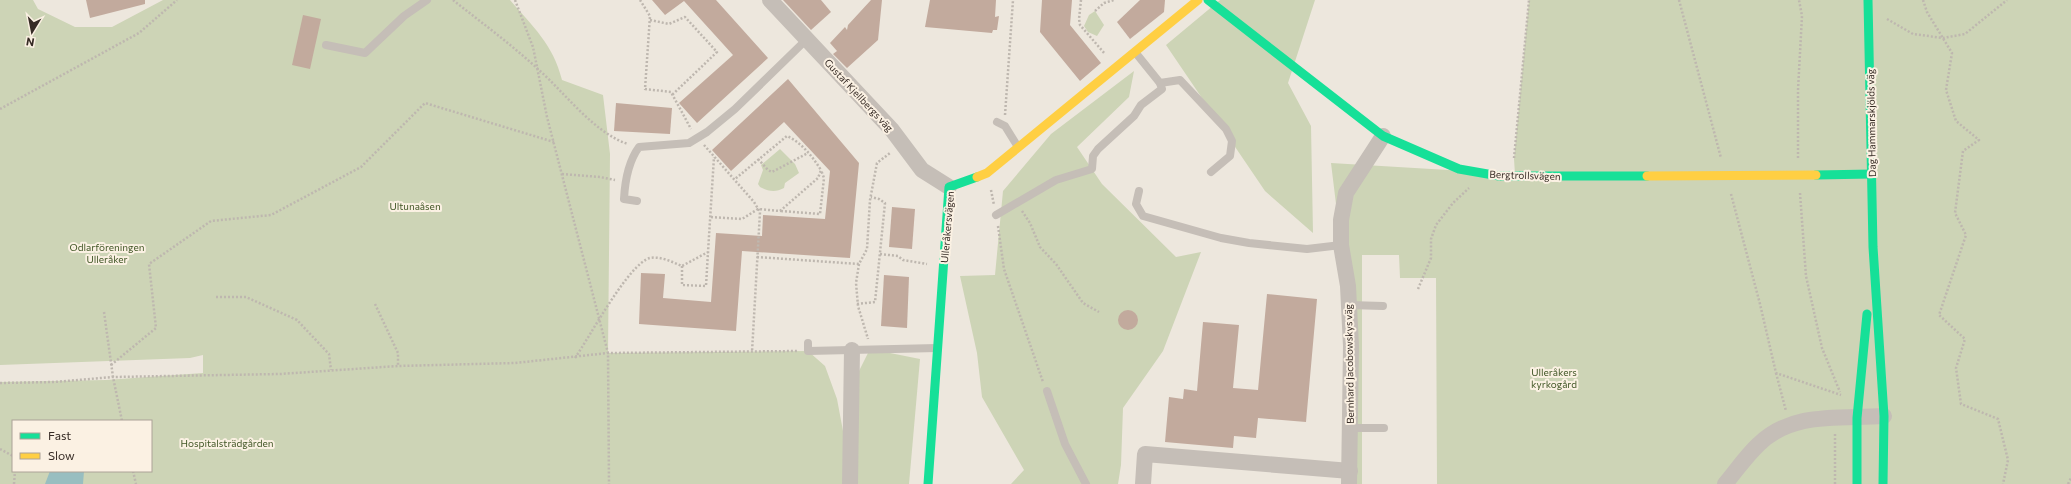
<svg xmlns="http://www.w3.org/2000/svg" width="2071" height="484" viewBox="0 0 2071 484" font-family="Commissioner,sans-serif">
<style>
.green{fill:#cdd4b6;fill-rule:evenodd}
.water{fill:#98bec0}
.building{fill:#c2aa9d}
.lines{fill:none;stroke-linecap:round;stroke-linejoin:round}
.path{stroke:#beb7af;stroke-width:2.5;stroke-dasharray:2 2;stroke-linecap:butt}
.lane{stroke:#c5beb7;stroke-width:8}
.street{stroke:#c5beb7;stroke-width:16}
.fast{stroke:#16e098;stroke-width:9}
.slow{stroke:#ffcf43;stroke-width:9}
.labels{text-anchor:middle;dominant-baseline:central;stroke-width:4;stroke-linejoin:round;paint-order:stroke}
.street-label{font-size:10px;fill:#362b25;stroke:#fbf1e3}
.park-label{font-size:10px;fill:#425727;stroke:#fbf1e3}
</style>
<rect width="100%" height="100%" fill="#ede7dd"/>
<g class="green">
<path d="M0 0H33L38 9 75 27H112L163 0H510C533 27 553 44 562 80L603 95 610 154 608 353 808 351 825 366 837 399 846 447 844 484H0V382L106 380 203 373V355L190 358 0 365ZM13 421H151V471H13Z"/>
<polygon points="1220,0 1315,0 1288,83 1311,126 1313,233 1265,191 1166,45"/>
<polygon points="1529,0 2071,0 2071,484 1437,484 1436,278 1400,278 1399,255 1362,255 1362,484 1349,484 1341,245 1331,163 1515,174 1514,159"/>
<polygon points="1095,11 1104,25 1097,36 1088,32 1084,26 1089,15"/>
<polygon points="1134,71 1129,97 1077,147 1102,184 1176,257 1201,252 1163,351 1123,408 1121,465 1118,484 1011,484 1024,470 982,397 977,353 960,276 995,275 1003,191 1051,134"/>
<path d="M780 149 795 164 799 173 785 183 784 188C775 193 768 191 760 187L758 184 763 170 761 165Z"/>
<polygon points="870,349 920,359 909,484 854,484 857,375"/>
</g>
<polygon class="water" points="50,471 84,471 83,484 45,484"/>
<g class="building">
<polygon points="86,0 145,0 145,4 90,18"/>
<polygon points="652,0 716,0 768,58 697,123 679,103 733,55 684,1 665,15"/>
<polygon points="783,0 821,0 831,12 811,30"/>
<polygon points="871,0 882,0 878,40 847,68 833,54 837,51 830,43 845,27 847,30 848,25"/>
<polygon points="930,0 996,0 995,17 999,16 997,30 993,30 992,33 925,27"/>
<polygon points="1042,0 1072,0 1070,25 1101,63 1080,81 1040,32"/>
<polygon points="1140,0 1165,0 1164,12 1130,39 1117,22"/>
<polygon points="303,15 321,19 310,69 292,65"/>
<polygon points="788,79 859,163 850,258 742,251 736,331 639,324 641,273 665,274 663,298 711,302 716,233 762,236 763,215 825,219 830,171 784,122 731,171 712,150"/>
<polygon points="616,103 672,108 670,134 614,131"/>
<polygon points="892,207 915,209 912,249 889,247"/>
<polygon points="884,275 909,277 907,328 881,326"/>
<polygon points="1267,294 1317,299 1306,422 1258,418 1256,438 1234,436 1233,448 1165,442 1169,397 1183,399 1184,389 1197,391 1203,322 1239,325 1233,388 1258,390"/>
<circle cx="1128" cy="320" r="10"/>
</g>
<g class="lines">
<g class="path">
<path d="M453 0C482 23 512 45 539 70 565 93 594 133 628 144"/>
<polyline points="515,0 533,47 547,117 608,353 609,484"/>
<polyline points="640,0 650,16 645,89 671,92 691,129"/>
<polyline points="1081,0 1079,19 1080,25 1105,54"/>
<polyline points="1679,0 1721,158"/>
<polyline points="1923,0 1927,12 1952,53 1946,90 1956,121 1979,140 1963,151 1955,213 1966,235 1939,315 1965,339 1956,368 1961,404 1998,419 2008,460 2003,484"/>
<polyline points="1095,11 1104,3 1114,0"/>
<polyline points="1887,19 1913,34 1943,38 1965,34 2007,0"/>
<polyline points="650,20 669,24 685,17 717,52 672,95"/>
<polyline points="0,109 139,33 177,0"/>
<polyline points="1005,115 1013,0"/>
<polyline points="704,145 754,202 760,212 752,352"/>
<polyline points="1514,158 1529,0"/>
<polyline points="1798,158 1798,90 1802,16 1799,0"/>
<polyline points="758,159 768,170 772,172 808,153"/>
<polyline points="562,174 600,177 615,180"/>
<polyline points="991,190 994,205"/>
<polyline points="1800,193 1806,276 1822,348 1840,392"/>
<polyline points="1731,194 1760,304 1776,373 1841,395"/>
<polyline points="781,211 820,214 824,178 821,170"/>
<polyline points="1022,211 1030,223 1040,247 1056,264 1083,303 1099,312"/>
<path d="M711 217 742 219 758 209 780 211 818 178 821 170C812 156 802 143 787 136L735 179"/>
<polyline points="998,226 1004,269 1043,382"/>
<polyline points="880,254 898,256 903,260 927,264"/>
<polyline points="757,257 859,264 867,249 870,200 877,163 890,153"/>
<polyline points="859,264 856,283 858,306 868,339"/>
<polyline points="682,266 682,285 706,286 708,252"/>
<polyline points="1418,289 1431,258 1431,239 1436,225 1453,203 1469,188"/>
<polyline points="216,297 246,297 297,320 329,354 331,370"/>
<polyline points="375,304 398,353 398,366"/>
<polyline points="857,304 875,302 885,203 879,199 871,197"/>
<polyline points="104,312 113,377 122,421"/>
<path d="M575 358C589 338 629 263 650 258 661 256 672 262 682 266L708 252 714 157"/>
<polyline points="111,365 156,328 149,264 211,221 271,215 361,167 425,103 554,142"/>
<polyline points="1776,373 1786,411"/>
<polyline points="0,383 54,382 113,377 280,374 398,366 515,363 608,353 798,351"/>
<polyline points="0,449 13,456"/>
<polyline points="133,471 136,484"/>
<polyline points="14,484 15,471"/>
<polyline points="1835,484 1835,433"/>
<polyline points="2068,484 2071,478"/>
</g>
<g class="lane">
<polyline points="326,45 365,53 404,16 427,0"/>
<polyline points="1135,52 1160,83 1180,80 1226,129 1232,141 1230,156 1211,172"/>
<polyline points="997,122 1005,126 1018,147"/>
<polyline points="1139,191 1136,204 1143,216 1221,238 1249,243 1307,249 1341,245"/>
<path d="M637 201 624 199C625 180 628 162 639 147L689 143 707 132 735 109 807 39"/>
<polyline points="996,215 1056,180 1092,169 1093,156 1098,149 1134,116 1141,105 1162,89 1160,83"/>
<polyline points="1349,305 1383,306"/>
<polyline points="808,343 808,351 937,348"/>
<polyline points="1047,391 1065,444 1086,484"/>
<polyline points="1350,428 1384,428"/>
</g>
<g class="street">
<polyline points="770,0 892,130 922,170 949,187"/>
<polyline points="850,484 852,350"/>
<polyline points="1143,484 1145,454 1350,471"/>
<polyline points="1349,484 1351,346 1348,286 1341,245 1341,220 1346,193 1383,136"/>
<path d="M1725 484C1736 471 1746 456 1759 444 1793 411 1840 419 1884 416"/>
</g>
<g class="fast">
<polyline points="1208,0 1383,136 1459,169 1499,176 1647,176"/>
<polyline points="1868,0 1873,247 1884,416 1883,484"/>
<polyline points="1816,175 1872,174"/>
<polyline points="928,484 949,187 977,177"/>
<polyline points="1857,484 1857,418 1867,314"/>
</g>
<g class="slow">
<polyline points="1647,176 1816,175"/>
<polyline points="977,177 987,173 1198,0"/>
</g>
</g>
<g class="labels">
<g class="street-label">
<text transform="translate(859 95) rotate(47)">Gustaf Kjellbergs väg</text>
<text transform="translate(1871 123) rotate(-91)">Dag Hammarskjölds väg</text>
<text transform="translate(1525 175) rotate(2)">Bergtrollsvägen</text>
<text transform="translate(947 227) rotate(-85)">Ulleråkersvägen</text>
<text transform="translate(1349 364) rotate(-91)">Bernhard Jacobowskys väg</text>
</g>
<g class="park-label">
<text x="415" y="206">Ultunaåsen</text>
<text x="107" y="247">Odlarföreningen<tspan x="107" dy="12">Ulleråker</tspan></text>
<text x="1554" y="372">Ulleråkers<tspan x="1554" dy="12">kyrkogård</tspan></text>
<text x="227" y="443">Hospitalsträdgården</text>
</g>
</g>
<rect x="12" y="420" width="140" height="52" fill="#fbf1e3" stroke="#aca297"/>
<rect x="20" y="433" width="20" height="6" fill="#16e098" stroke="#aca297"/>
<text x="48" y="440" font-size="12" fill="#362b25">Fast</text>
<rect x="20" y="453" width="20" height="6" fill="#ffcf43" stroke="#aca297"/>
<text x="48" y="460" font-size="12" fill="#362b25">Slow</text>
<g transform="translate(32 32) rotate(190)" stroke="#fbf1e3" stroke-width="3" paint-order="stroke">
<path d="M0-3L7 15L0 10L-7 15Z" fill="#362b25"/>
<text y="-6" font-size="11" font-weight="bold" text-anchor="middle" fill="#362b25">N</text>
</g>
</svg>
